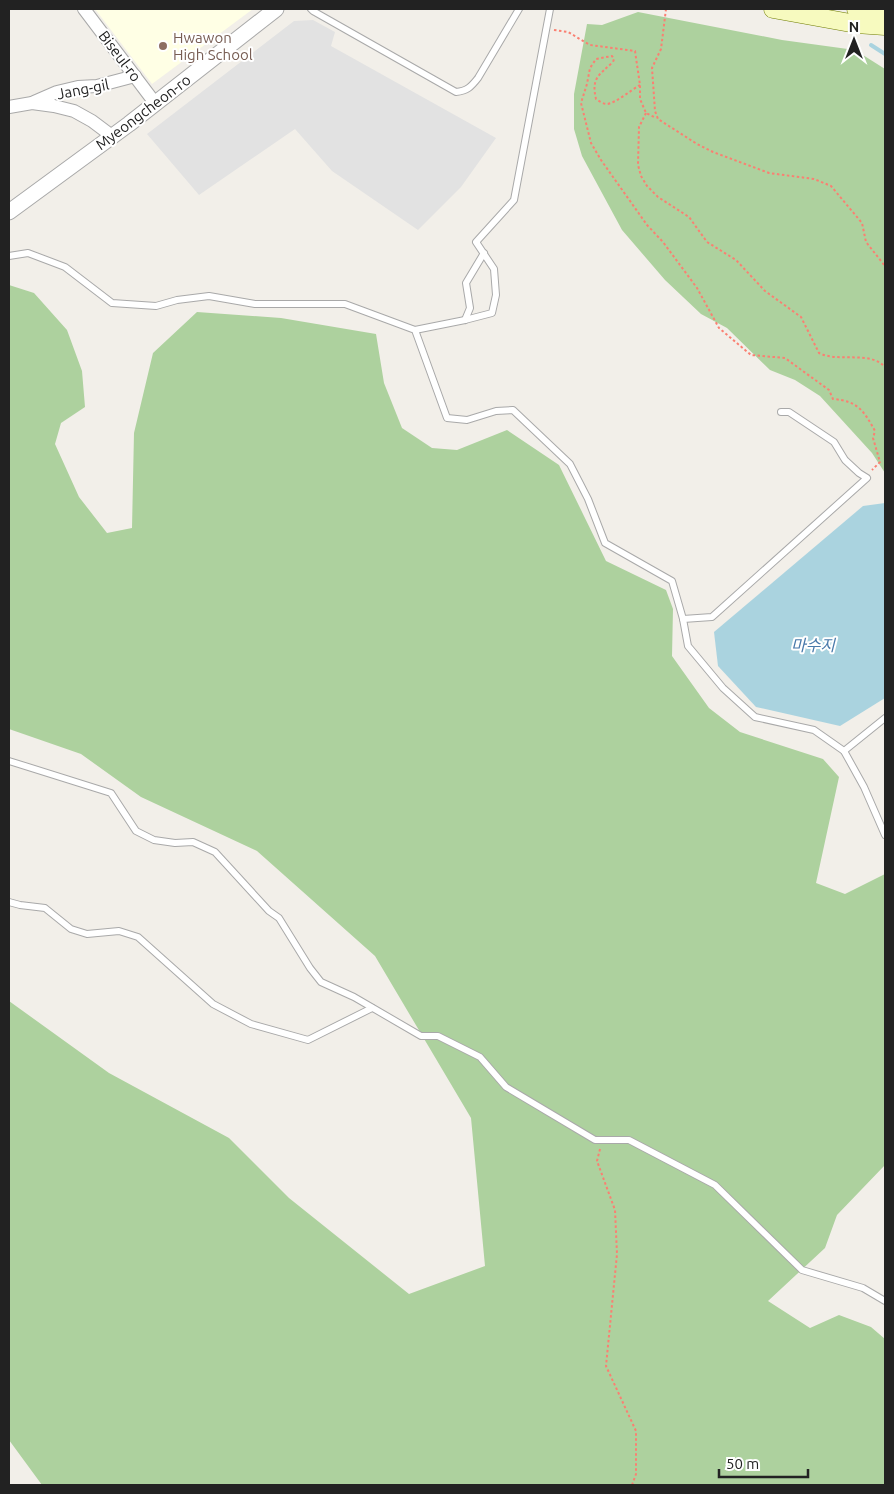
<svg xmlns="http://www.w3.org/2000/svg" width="894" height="1494" viewBox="0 0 894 1494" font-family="Ubuntu,'Noto Sans KR',sans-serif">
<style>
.education{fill:#ffffe5}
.forest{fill:#add19e}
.parking{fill:#e2e2e2}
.water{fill:#aad3df}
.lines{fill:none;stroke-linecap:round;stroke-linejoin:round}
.stream{stroke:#aad3df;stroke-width:4}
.service-casing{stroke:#a9a9a9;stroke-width:8}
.minor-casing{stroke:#a9a9a9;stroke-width:14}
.tertiary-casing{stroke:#a9a9a9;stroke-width:17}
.secondary-casing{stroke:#707d05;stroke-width:19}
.path{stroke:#fa8072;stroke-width:2;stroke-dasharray:2.5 2.5;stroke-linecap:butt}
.service{stroke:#fff;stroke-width:6}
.minor{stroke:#fff;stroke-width:12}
.tertiary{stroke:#fff;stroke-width:15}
.secondary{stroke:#f7fabf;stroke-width:18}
.education-dot{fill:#8d6e63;stroke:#fff;stroke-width:2}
.labels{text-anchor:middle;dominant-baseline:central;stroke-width:4;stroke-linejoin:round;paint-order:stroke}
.education-label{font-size:15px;fill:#785e54;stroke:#fff;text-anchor:start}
.street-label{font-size:15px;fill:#222;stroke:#fff}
.water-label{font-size:16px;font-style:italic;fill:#4a7aab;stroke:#fff}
</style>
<rect width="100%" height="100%" fill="#f2efe9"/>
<polygon class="education" points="95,9 253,9 152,84"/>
<g class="forest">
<polygon points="638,12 782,40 855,50 885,69 885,473 872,453 820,396 795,380 770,370 727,328 701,314 665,280 622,230 582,156 574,129 574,94 587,24 602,25"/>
<polygon points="9,285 34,293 67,330 82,371 85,407 61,423 55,444 79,497 107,533 132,528 134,433 153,353 197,312 281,318 376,334 384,383 402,428 432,448 457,450 507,430 559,465 606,561 666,590 673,609 672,656 709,708 740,732 823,759 839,777 816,883 845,894 885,874 885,1165 837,1215 825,1248 768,1301 810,1328 839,1315 871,1327 885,1339 885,1485 42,1485 9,1440 9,1001 109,1073 229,1138 289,1198 409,1294 485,1266 471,1118 375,956 257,851 141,797 81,754 9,729"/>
</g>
<polygon class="parking" points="313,20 335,32 331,46 496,138 461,187 418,230 332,171 295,129 199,195 147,134 294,21"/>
<polygon class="water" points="885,503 885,698 840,726 756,707 718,666 714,632 863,506"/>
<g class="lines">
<polyline class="stream" points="871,45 885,54"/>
<defs>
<g id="service">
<path d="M311 9 313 11 456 92C467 91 471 87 478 78L519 9"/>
<polyline points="9,256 28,253 65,267 112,303 156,306 177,300 209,296 255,304 345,304 415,330 447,418 467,420 496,411 513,410 570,464 588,499 605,543 672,581 683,619 688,646 723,688 755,717 814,730 844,751 864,787 885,835"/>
<polyline points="465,320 470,308 466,283 484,253"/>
<polyline points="415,330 465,320 492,313 496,295 494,269 476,242 514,200 550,9"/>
<polyline points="683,619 712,617 867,478 859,473 845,460 834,442 789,412 781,412"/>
<polyline points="844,751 885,718"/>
<polyline points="9,761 111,793 136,831 154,840 175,843 193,842 215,852 269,911 279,918 310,968 321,982 354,997 421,1036 438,1036 480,1057 506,1087 595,1140 629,1140 715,1185 802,1270 863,1288 885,1301"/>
<polyline points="9,902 20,905 45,908 71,929 87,934 119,931 138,937 213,1004 251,1024 308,1040 372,1008"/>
</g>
<g id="minor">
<polyline points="84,9 155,103"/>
<polyline points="34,102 57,92 78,87 97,86 135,76"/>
<polyline points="9,107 32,103 54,106 74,111 92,121 112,136"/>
</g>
<polyline id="tertiary" points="9,212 129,124 276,9"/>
<g id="secondary">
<polyline points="773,9 856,24 885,26"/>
<polyline points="856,9 885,12"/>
</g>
</defs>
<use href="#service" class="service-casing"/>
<use href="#minor" class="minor-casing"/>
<use href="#tertiary" class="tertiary-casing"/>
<use href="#secondary" class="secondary-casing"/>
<g class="path">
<polyline points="666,9 661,49 652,68 655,111 658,119 697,144 713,152 769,173 814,179 831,186 862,223 866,242 885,266"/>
<polyline points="554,30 568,32 590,45 635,51 640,85 640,99 646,113 656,118"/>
<path d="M640 85C631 90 616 103 607 104 603 104 599 101 596 99 591 78 599 75 613 62L614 59 612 56 596 59 590 68 587 84 581 103 591 143 601 160 647 225 663 242 697 288 719 328 751 355 785 358 829 390 833 399C858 401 864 411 875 431L873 438 880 462 872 470"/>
<path d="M646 113 639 127 638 165 641 176 647 186 658 197 689 217 707 242 736 260 765 291 801 317 819 353C840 363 869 350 885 367"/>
<polyline points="885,434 885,440"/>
<polyline points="600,1149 597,1161 615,1210 617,1254 606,1366 636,1431 636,1474 632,1485"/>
</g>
<use href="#service" class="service"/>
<use href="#minor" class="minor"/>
<use href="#tertiary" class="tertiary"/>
<use href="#secondary" class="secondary"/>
</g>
<circle class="education-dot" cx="163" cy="46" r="5"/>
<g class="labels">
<g class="education-label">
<text x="173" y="37">Hwawon<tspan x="173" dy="17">High School</tspan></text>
</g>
<g class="street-label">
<text transform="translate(120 56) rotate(53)">Biseul-ro</text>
<text transform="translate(83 89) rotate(-11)">Jang-gil</text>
<text transform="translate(143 112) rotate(-37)">Myeongcheon-ro</text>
</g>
<g class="water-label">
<text x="813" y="645">마수지</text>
</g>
</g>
<rect width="894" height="1494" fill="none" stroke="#222222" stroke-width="20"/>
<g transform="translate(854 40)" stroke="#ffffff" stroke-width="4" paint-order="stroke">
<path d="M0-4L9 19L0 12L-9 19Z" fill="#222222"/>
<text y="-8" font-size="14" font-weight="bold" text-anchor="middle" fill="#222222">N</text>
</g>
<path d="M719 1469v8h89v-8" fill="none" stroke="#222222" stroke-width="2.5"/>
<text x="726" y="1469" font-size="15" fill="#222222" stroke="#ffffff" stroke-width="4" paint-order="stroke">50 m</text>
</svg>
